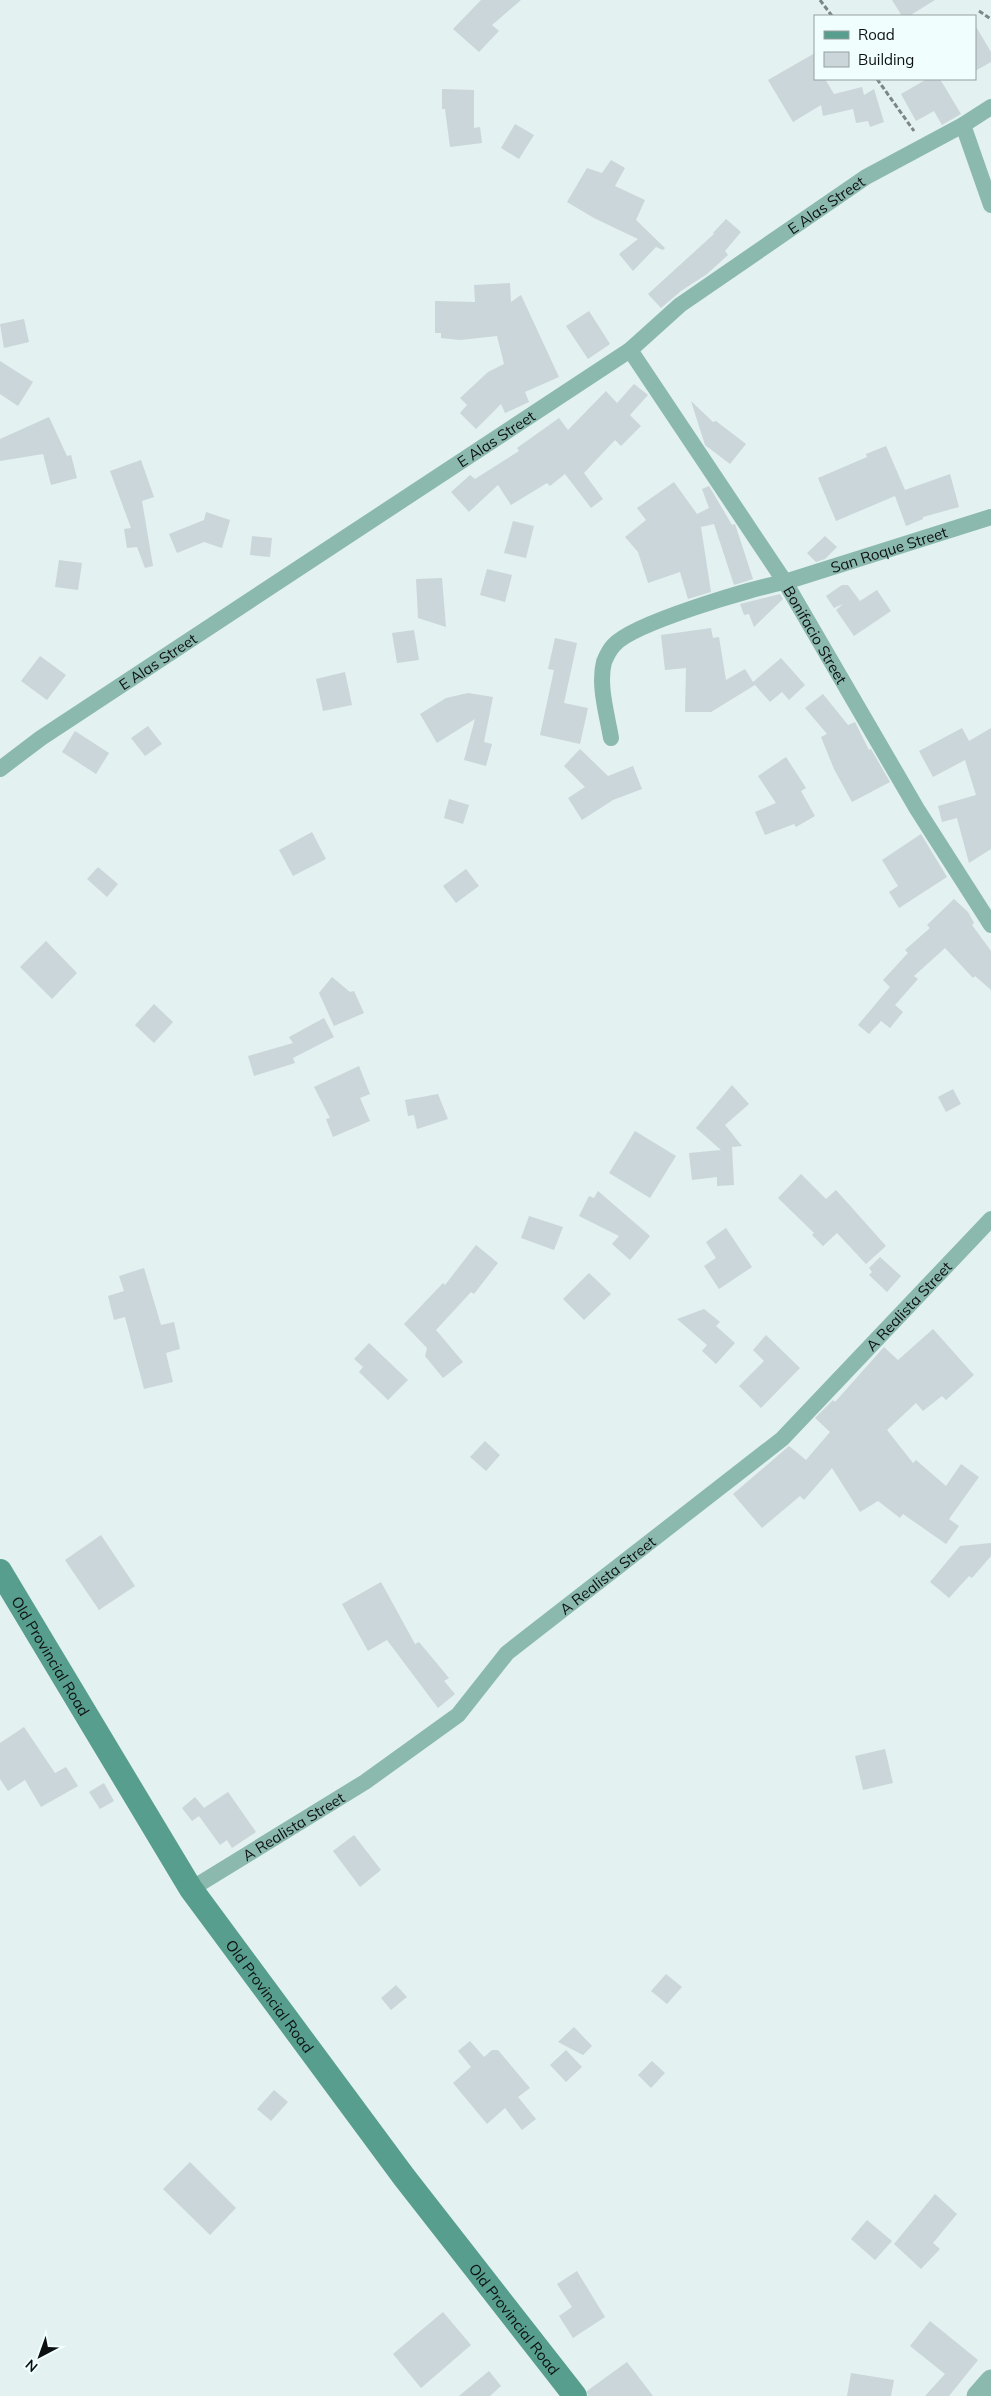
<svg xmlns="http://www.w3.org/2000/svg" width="991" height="2396" viewBox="0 0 991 2396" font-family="Mulish,sans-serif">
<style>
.building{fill:#cad6da}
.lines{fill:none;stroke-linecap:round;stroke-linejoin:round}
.path{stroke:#7d8686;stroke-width:3;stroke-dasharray:5 2.5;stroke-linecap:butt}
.minor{stroke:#8cb9ae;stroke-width:16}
.tertiary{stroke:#8cb9ae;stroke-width:21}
.secondary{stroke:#579e8e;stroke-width:24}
.labels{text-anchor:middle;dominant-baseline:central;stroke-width:4;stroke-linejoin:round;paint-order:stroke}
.street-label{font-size:15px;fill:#0c1010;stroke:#f0fefe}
</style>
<rect width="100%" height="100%" fill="#e3f1f1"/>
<g class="building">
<polygon points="481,0 521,0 492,25 499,31 479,52 453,29"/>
<polygon points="892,0 935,0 909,16 902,16"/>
<polygon points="975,25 991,52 991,62 975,71"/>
<polygon points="815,53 815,79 825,79 834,94 862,87 864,95 874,89 884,122 870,127 868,121 856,123 853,109 823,116 821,105 793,122 768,80"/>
<polygon points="927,79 940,79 961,114 942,125 934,111 916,121 901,94"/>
<polygon points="442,89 474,90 474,128 480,127 482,143 450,147 445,109 442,109"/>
<polygon points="515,124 534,135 519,159 501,148"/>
<polygon points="611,160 625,168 615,186 645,200 636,220 665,248 663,250 656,247 633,271 619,254 638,239 594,218 567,202 587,168 602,173"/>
<polygon points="726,219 741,232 725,251 728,255 707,274 681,291 661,308 648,294 714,234 713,233"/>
<polygon points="510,283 511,302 521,295 559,377 525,392 529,402 505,413 501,404 476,429 460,413 467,405 460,398 488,372 504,364 497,336 460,340 441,338 441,333 435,333 435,301 475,302 474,285"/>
<polygon points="589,311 610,344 588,359 566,326"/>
<polygon points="24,319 29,342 4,348 0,324"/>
<polygon points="0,361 33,382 18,406 0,394"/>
<polygon points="634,384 648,395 630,415 641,426 621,446 615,440 584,473 603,499 591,508 565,474 550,486 547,483 511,505 498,485 469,512 451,492 470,475 475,479 519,451 517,448 559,418 568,430 606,391 617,403"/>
<polygon points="691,401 713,422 716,421 746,444 730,464 705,445"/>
<polygon points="49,417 67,456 71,455 77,478 51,485 43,454 0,461 0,439"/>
<polygon points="886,446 905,490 950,474 959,507 923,517 923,519 906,526 895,496 836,521 818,478 867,457 866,454"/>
<polygon points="141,460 154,497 142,501 153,566 145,568 137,547 127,548 124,529 131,528 110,471"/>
<polygon points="674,482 697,514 709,508 702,489 709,486 732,525 735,524 736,527 753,579 734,585 714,524 701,527 711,592 688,599 680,572 648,583 638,552 625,537 646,520 637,508"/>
<polygon points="206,512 230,520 222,548 204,542 177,553 169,534 204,520"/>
<polygon points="513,521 534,526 526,558 504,553"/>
<polygon points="252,536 272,538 270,557 250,555"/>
<polygon points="825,536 837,547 825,559 816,562 807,553"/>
<polygon points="59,560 82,563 78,590 55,587"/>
<polygon points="487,569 512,575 505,602 480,595"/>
<polygon points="442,578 444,603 446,627 418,618 416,579"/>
<polygon points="842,585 848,585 860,601 877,590 891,611 854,636 836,610 843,604 834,608 826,596"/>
<polygon points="780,594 783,599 754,627 749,614 744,615 740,604"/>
<polygon points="711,628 713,638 719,637 726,680 745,669 753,682 781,658 805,685 789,700 782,692 770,702 755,685 711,712 685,712 686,668 665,670 661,635"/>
<polygon points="414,630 419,660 397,663 392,633"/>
<polygon points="555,638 577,643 564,703 588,708 580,744 540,735 554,670 548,669"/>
<polygon points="40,656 66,675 47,700 21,681"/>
<polygon points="345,672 352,705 323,711 316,679"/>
<polygon points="468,693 493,697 484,742 492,744 486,766 464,760 475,719 437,743 420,714 446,698"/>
<polygon points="823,694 848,725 855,722 869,750 871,749 890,782 852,802 834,769 821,737 827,734 805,708"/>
<polygon points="148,726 162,744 145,756 131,738"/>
<polygon points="962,728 969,741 991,728 991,849 969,863 957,818 942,822 938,806 976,795 965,760 933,777 919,751"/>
<polygon points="75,731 109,753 96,774 62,752"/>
<polygon points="580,749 608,776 633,766 642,789 613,800 582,820 568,798 585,787 564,766"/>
<polygon points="786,757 806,788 801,791 815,816 796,827 794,824 765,835 755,812 776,803 758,776"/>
<polygon points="449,799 469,805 463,824 444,818"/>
<polygon points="312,832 326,859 293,876 279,850"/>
<polygon points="921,834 947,877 899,908 889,892 898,886 882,860"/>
<polygon points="98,867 118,884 107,897 87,879"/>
<polygon points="466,869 479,886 456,903 443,886"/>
<polygon points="954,899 968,912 974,923 972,925 991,951 991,990 975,976 973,978 945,948 914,976 918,979 895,1005 903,1012 890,1028 881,1021 869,1034 858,1025 890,987 883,980 908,953 905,950 930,928 927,925"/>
<polygon points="46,941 77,973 52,999 20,967"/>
<polygon points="332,977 350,992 354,991 364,1013 334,1026 319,993"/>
<polygon points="154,1004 173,1022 154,1043 135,1025"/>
<polygon points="324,1018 334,1037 293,1058 295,1063 254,1076 248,1056 293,1043 289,1037"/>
<polygon points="359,1066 370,1094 360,1098 370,1121 333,1137 326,1119 330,1118 314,1087"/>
<polygon points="732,1085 749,1104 725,1125 742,1146 732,1147 734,1185 717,1186 717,1177 692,1180 689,1153 721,1150 696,1128"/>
<polygon points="953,1089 961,1104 946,1112 938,1097"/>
<polygon points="438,1094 448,1119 417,1129 414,1115 408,1116 405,1100"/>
<polygon points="635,1131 676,1156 650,1198 609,1173"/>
<polygon points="801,1174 826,1199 836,1190 886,1246 866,1264 837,1233 823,1246 812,1235 814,1233 778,1198"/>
<polygon points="598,1191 650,1236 630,1260 612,1244 619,1236 579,1216 589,1196 594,1198"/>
<polygon points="529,1216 563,1227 554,1250 521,1238"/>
<polygon points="726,1228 752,1267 719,1289 704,1266 716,1258 706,1242"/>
<polygon points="476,1245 498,1263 474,1294 471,1292 436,1330 463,1362 443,1378 425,1356 427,1348 404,1324 443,1283 445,1285"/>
<polygon points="880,1257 901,1276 887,1292 869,1275 872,1272 869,1268"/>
<polygon points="144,1268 161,1325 174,1322 180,1349 166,1353 173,1382 144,1389 125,1317 114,1320 108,1296 124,1291 119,1276"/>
<polygon points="589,1273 611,1294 584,1320 563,1299"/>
<polygon points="704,1309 720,1322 716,1326 735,1343 716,1364 702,1351 707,1345 677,1319"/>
<polygon points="933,1329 974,1375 946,1400 942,1396 923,1411 916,1403 887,1430 913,1463 916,1460 946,1486 961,1464 979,1477 949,1519 959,1526 946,1544 903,1514 900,1518 878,1501 860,1512 832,1468 804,1500 800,1496 762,1528 733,1494 789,1446 806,1460 830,1432 815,1418 833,1400 835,1402 884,1347 898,1360"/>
<polygon points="766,1335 800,1368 761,1408 739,1386 764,1361 753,1350"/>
<polygon points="369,1343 408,1380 388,1400 359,1372 363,1367 354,1359"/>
<polygon points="485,1441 500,1455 486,1471 470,1457"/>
<polygon points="101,1535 135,1586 99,1610 65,1560"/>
<polygon points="991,1543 991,1556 972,1578 969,1576 949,1598 930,1582 960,1546"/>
<polygon points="381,1582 415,1644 419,1642 449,1678 444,1681 455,1694 438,1708 387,1640 368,1651 342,1604"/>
<polygon points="24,1727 55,1773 66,1767 78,1786 41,1807 25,1780 8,1791 0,1779 0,1743"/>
<polygon points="885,1749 893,1783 863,1790 855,1756"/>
<polygon points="104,1783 114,1801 100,1809 89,1792"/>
<polygon points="228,1792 256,1832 232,1848 227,1840 220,1845 199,1816 192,1821 182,1808 195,1797 204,1808"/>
<polygon points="354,1835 381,1870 360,1887 333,1851"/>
<polygon points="666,1974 682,1987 667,2004 651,1991"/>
<polygon points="396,1985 407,1997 391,2010 381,1998"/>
<polygon points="574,2027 592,2046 583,2055 558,2042"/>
<polygon points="470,2041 484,2057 492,2050 498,2050 530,2088 518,2097 536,2119 522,2130 505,2108 487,2124 453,2083 471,2067 458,2051"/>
<polygon points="566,2050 582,2067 566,2082 550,2065"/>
<polygon points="652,2061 665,2073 651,2088 638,2075"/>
<polygon points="274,2090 288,2102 271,2121 257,2109"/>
<polygon points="190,2162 236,2208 210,2235 163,2189"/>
<polygon points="935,2194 957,2214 933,2243 940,2249 921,2269 894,2244"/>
<polygon points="867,2220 892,2241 875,2260 851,2239"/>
<polygon points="577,2271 605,2317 573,2338 559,2316 572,2307 557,2284"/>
<polygon points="443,2312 471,2345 421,2388 393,2354"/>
<polygon points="930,2321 978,2360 949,2396 925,2396 945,2374 910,2346"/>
<polygon points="627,2362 653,2396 588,2396 587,2391"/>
<polygon points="489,2371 501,2386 490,2396 459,2396"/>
<polygon points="851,2373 894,2380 891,2396 847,2396"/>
</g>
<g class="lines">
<g class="path">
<polyline points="820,0 832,16"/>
<polyline points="979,11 991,19"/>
<polyline points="877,79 914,131"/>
</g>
<g class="minor">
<polyline points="963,125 991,205"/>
<path id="s1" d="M630 350 785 582 917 809 991 925"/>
<path id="s2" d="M611 738C607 714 598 685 604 662 606 657 610 649 614 645 633 623 753 588 785 582L991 517"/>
<path id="s3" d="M0 769 41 738 630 350 680 305 866 177 963 125 991 107"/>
<path id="s4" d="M191 1889 365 1782 458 1715 507 1653 782 1439 991 1219"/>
</g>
<polyline class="tertiary" points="977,2396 991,2380"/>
<path class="secondary" id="s5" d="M0 1571 191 1889 404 2177 575 2396"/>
</g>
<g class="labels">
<g class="street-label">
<text stroke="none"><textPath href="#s3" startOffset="1001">E Alas Street</textPath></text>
<text stroke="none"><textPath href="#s3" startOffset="596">E Alas Street</textPath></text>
<text stroke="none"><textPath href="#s2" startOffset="389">San Roque Street</textPath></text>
<text stroke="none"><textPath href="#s1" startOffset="340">Bonifacio Street</textPath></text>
<text stroke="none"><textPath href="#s3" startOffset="191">E Alas Street</textPath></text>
<text stroke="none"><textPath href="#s4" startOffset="930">A Realista Street</textPath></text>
<text stroke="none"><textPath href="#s4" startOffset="525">A Realista Street</textPath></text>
<text stroke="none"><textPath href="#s5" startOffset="99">Old Provincial Road</textPath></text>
<text stroke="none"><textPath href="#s4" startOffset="120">A Realista Street</textPath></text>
<text stroke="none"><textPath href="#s5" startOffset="504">Old Provincial Road</textPath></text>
<text stroke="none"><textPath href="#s5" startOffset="909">Old Provincial Road</textPath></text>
</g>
</g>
<rect x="814" y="15" width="162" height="65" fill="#f0fefe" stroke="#959f9f"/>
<rect x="824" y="31" width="25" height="8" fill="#579e8e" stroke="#959f9f"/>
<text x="858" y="40" font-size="15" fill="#0c1010">Road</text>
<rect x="824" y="52" width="25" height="15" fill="#cad6da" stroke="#959f9f"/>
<text x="858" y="65" font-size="15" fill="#0c1010">Building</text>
<g transform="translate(40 2356) rotate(221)" stroke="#f0fefe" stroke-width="4" paint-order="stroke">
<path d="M0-4L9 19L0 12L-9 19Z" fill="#0c1010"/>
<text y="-8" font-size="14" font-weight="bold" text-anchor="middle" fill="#0c1010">N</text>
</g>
</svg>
